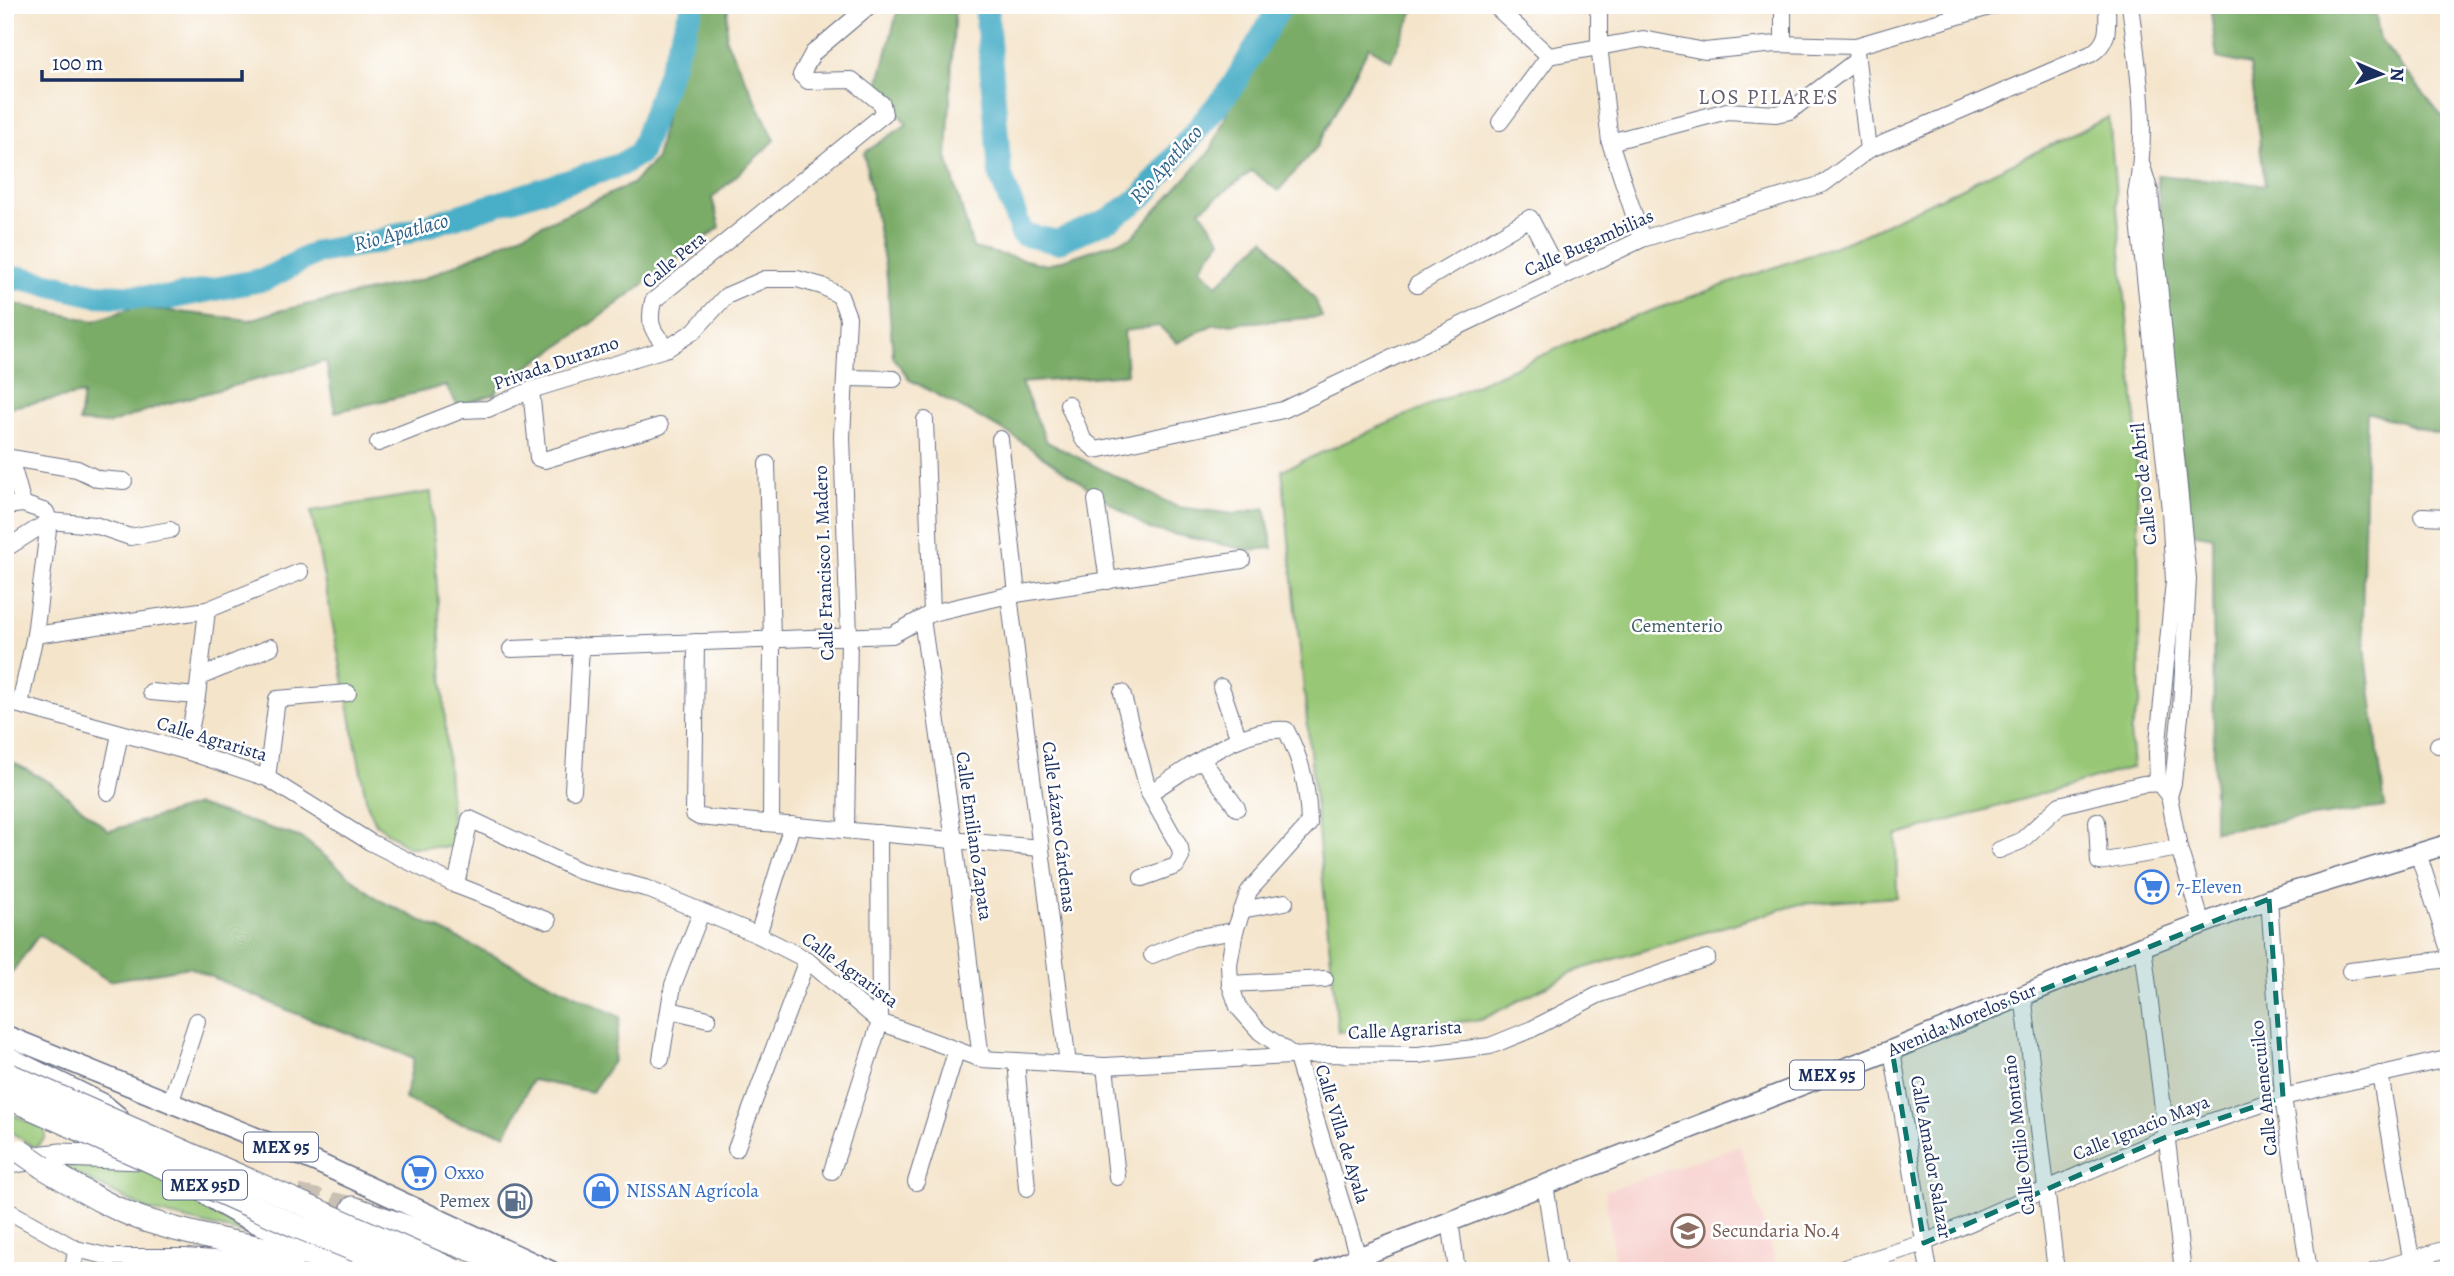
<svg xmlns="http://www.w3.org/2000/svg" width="2454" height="1276" viewBox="0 0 2454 1276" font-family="Alegreya,serif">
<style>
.built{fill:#f7d0cd}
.green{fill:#98c776;stroke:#5a7b6a;stroke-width:2}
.forest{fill:#7aac67;stroke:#4a6e62;stroke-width:2}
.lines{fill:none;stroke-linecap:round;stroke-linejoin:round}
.river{stroke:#48aec7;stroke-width:24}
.highway-tunnel{stroke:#c9c0b4;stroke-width:23;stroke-dasharray:23 11;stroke-linecap:butt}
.minor-casing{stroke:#676e84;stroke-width:18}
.major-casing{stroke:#676e84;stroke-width:22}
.highway-casing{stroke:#676e84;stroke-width:25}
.minor{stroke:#fff;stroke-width:16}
.major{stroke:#fff;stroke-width:19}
.highway{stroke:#fff;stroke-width:23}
.highway-bridge-casing{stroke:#676e84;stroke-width:25;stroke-linecap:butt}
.highway-bridge{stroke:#fff;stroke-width:23}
.marked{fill:#0f766e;fill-opacity:0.2;stroke:#0f766e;stroke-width:5;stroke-dasharray:14 9;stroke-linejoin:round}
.labels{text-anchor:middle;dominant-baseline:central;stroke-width:5;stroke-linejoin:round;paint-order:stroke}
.shield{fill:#fff;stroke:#5f6d8e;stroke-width:2}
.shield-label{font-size:18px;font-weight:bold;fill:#1b2f5e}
.street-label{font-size:19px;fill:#1b2f5e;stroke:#fff}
.park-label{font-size:19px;fill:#405d65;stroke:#fff}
.shop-label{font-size:19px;fill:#366cbe;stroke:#fff;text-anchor:start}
.service-label{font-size:19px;fill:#4e5e75;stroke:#fff;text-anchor:end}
.education-label{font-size:19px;fill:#785e54;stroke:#fff;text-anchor:start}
.neighbourhood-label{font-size:21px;letter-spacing:2px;fill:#645e6d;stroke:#fff}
.water-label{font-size:21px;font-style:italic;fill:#2d6288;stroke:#fff}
</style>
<rect width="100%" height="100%" fill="#fff"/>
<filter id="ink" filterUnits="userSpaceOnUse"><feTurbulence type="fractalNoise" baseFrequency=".0143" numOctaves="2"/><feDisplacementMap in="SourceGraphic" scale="14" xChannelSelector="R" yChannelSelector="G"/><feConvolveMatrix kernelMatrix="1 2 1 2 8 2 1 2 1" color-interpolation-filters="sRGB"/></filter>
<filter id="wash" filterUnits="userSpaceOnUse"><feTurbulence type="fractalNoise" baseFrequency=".00686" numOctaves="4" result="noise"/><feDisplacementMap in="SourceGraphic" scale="28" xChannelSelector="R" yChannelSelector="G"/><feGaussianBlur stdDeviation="1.57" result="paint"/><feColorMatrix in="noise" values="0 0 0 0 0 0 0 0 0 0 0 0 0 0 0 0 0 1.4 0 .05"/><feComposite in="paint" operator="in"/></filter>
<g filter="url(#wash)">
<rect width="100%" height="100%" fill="#f4e4ca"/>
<polygon class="built" points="1740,1146 1778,1271 1616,1271 1605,1191"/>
<g class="green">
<polygon points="2109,117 2137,431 2140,701 2130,732 2133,767 1896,836 1897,897 1800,904 1578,970 1481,1020 1338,1032 1282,470 1611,325 1852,240"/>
<polygon points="431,492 453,847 408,847 376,824 367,804 311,511"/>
<polygon points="5,1111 45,1129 45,1138 35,1148 5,1128"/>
<polygon points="58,1165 160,1168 279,1242 150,1211"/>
</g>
<g class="forest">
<polygon points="690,5 728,5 726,40 775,140 712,198 720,227 570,339 501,385 495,394 458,406 446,386 335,412 326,361 162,405 109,424 79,422 83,394 5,408 5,302 94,321 134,307 250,320 278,311 421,280 632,184 656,159"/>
<polygon points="897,5 955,5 947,157 973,248 1047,265 1132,237 1211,150 1274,5 1414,5 1410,20 1391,60 1369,47 1317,147 1278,191 1252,171 1200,210 1221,240 1200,268 1217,285 1264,239 1315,299 1322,317 1212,325 1177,343 1159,326 1124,331 1127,374 1021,383 1047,442 1177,507 1234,514 1265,508 1273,548 1248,550 1149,529 1010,434 910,380 893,357 887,277 864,153 907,124 877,89 897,13"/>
<polygon points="2210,5 2374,5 2380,40 2449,124 2449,437 2367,412 2362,623 2385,807 2214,831 2213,537 2191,533 2173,387 2157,175 2265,185 2250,65 2217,58"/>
<polygon points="5,758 51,783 109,831 197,805 302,838 379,900 620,1017 613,1061 592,1092 532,1080 506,1134 450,1120 405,1099 414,1058 292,1012 189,967 109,981 39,935 12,972 5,971"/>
</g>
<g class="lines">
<g class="river">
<polyline points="986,5 1000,173 1022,234 1057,242 1110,219 1142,197 1232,87 1281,5"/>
<polyline points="5,280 21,278 96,295 169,298 266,279 317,252 376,242 620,165 640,153 693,5"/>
</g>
</g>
</g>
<g filter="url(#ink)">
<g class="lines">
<polyline class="highway-tunnel" points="298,1196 353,1208"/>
<defs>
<g id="minor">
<polyline points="1494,5 1549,56"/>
<polyline points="1595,5 1599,13 1599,45 1610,142 1642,239"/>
<polyline points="1783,5 1783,44"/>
<path d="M2130 5C2138 69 2149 130 2136 194L2170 510 2174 581 2157 753 2158 782 2169 796 2179 848 2202 924"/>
<polyline points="1856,52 1868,150"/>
<polyline points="1500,122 1549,56 1643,39 1705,51 1776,44 1856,46 1996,5"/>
<polyline points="1610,142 1727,111 1776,114 1790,111 1857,60"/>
<polyline points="2142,166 2150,192 2188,579 2181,707 2173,783 2169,796"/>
<polyline points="1417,285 1530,218 1561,278"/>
<path d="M668 348C651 331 648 324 653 301L884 114 882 104 852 80 808 81 801 75 813 53 870 5"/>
<polyline points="847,378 894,379"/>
<polyline points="531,390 538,458 544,460 660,426"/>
<path d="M1068 404 1083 439 1096 450 1283 410 1642 239 1823 184 1868 150 2091 54C2111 41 2107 26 2107 5"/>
<polyline points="925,420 932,613"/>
<polyline points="1000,439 1017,594"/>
<polyline points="378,443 462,410 488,409 531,390 668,348 694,331 726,296 765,279 797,279 822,286 840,296 848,317 842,437 849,636 846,830"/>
<polyline points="5,457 77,469 98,479 124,481"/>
<polyline points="767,464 772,639 771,823"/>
<polyline points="5,470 14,472 23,504"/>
<polyline points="1096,500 1108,581"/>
<polyline points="5,506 23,504 46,512 49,521 35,635 20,704"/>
<polyline points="2422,516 2449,517"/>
<polyline points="49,521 95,525 130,537 170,530"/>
<polyline points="5,549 49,521"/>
<polyline points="1009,595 1068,1064"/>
<polyline points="922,619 954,840 981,1059"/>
<polyline points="35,635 207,610 300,572"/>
<polyline points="696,642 694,814 699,817 1040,848"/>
<polyline points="511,649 892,635 932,613 1009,595 1242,560"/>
<polyline points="200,677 271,647"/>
<polyline points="1221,687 1238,737"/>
<polyline points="151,692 197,696"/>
<polyline points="1122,693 1149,793 1180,848 1181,857 1176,866 1142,878"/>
<polyline points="5,701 186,751 267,778 370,842 456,885 548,921"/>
<polyline points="2438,745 2449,742"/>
<polyline points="186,751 197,696 207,610"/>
<polyline points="1203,761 1237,808"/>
<polyline points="267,778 277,699 348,693"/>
<polyline points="573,790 581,646"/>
<polyline points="108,792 120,734"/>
<path d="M1149 793C1190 769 1238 726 1286 730 1302 761 1308 788 1309 824L1249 891 1235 931 1229 964 1230 984 1238 1007 1260 1032 1297 1058 1358 1257"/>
<polyline points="2097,821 2099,862 2179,848"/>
<polyline points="1999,850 2021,841 2060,805 2143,784 2167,783"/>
<polyline points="2418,853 2449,950"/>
<polyline points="456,885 470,819 580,871 645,888 758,935 807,960 880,1022 981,1059 1105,1066 1328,1054 1418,1055 1490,1046 1532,1029 1598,995 1707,958"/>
<polyline points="2269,899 2283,1097 2309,1271"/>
<polyline points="1241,910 1285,902"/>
<polyline points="758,935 792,825"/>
<polyline points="2143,946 2183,1271"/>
<polyline points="1152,955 1193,938 1235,931"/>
<polyline points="2350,971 2449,959"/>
<polyline points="1230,984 1325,979"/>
<polyline points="2023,994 2056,1271"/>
<polyline points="670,1010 708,1019"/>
<polyline points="1892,1050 1929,1271"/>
<polyline points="661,1059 673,985 701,913"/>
<polyline points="1016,1061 1027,1188"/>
<polyline points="1105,1066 1117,1177"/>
<polyline points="2380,1074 2413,1271"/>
<polyline points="171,1101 197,1021"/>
<polyline points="736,1149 807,960"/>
<polyline points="832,1171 880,1022 879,833"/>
<polyline points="916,1182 956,1052"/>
<polyline points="1545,1184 1558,1271"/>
<polyline points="5,1209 76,1249 110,1257 185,1257 244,1261 296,1271"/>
<polyline points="1450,1221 1457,1271"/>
<polyline points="73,1271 76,1249"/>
<polyline points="1835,1271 1924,1243 2166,1137 2283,1097 2442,1060"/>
<polyline points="2374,1271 2449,1248"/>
</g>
<g id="major">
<polyline points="5,1035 316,1162 551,1271"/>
<polyline points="5,1055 102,1103 118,1116"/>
<path d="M198 1188C234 1218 273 1231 318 1245"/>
<polyline points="1323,1271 1892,1050 2143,946 2269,899 2449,844"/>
</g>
<g id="highway">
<polyline points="5,1162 61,1155 142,1158"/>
<path d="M43 1167C77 1187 111 1209 148 1221 221 1244 301 1256 376 1262"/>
<polyline points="353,1208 532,1271"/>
</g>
</defs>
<use href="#minor" class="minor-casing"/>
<use href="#major" class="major-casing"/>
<use href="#highway" class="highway-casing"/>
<use href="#minor" class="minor"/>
<use href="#major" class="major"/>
<use href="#highway" class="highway"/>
<defs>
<g id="highway-bridge">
<polyline points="5,1073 455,1271"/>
<polyline points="5,1096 296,1226 407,1271"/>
<polyline points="20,1151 43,1167"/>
</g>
</defs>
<use href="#highway-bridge" class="highway-bridge-casing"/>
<use href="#highway-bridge" class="highway-bridge"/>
</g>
</g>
<path class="marked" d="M2269 899 2283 1097 2166 1137 1924 1243 1892 1050Z"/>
<defs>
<symbol id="supermarket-ring" viewBox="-11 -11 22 22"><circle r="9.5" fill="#fff" stroke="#3f7fe0" stroke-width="1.5"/><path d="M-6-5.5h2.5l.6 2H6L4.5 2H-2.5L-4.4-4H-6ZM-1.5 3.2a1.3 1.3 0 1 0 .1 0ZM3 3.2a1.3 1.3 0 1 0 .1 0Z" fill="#3f7fe0"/></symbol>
<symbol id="shop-ring" viewBox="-11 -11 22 22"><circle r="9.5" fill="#fff" stroke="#3f7fe0" stroke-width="1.5"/><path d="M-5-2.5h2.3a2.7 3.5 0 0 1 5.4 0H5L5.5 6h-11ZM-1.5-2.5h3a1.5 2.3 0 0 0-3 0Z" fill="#3f7fe0"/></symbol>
<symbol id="fuel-ring" viewBox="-11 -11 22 22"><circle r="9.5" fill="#fff" stroke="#5c6f8a" stroke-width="1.5"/><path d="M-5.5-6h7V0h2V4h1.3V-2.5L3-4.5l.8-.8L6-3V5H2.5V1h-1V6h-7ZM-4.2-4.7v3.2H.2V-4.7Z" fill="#5c6f8a"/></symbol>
<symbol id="school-ring" viewBox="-11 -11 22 22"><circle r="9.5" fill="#fff" stroke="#8d6e63" stroke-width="1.5"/><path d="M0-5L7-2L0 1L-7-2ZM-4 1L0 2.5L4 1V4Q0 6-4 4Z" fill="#8d6e63"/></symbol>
</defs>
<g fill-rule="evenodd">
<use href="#supermarket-ring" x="2133" y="868" width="38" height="38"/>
<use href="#supermarket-ring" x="400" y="1154" width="38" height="38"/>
<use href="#shop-ring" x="582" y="1172" width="38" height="38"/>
<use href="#fuel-ring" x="496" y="1182" width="38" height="38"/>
<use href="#school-ring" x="1669" y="1212" width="38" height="38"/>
</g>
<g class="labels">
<g class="shield">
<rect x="1790" y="1060.5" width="74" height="29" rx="5"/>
<rect x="244" y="1132.5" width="74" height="29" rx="5"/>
<rect x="163" y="1170.5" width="84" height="29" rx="5"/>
</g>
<g class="shield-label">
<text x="1827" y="1075">MEX 95</text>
<text x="281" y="1147">MEX 95</text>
<text x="205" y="1185">MEX 95D</text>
</g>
<g class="street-label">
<text transform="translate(1589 243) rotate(-24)">Calle Bugambilias</text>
<text transform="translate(674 260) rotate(-40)">Calle Pera</text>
<text transform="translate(556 363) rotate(-19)">Privada Durazno</text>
<text transform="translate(2144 484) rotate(-96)">Calle 10 de Abril</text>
<text transform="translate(824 563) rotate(-92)">Calle Francisco I. Madero</text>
<text transform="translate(212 739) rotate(17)">Calle Agrarista</text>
<text transform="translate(1059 827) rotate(83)">Calle Lázaro Cárdenas</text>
<text transform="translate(974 836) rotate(82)">Calle Emiliano Zapata</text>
<text transform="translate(850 970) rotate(36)">Calle Agrarista</text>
<text transform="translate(1962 1020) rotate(-23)">Avenida Morelos Sur</text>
<text transform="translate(1405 1030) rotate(-3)">Calle Agrarista</text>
<text transform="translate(2264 1088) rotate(-96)">Calle Anenecuilco</text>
<text transform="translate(2141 1128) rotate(-22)">Calle Ignacio Maya</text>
<text transform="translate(1342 1134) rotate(73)">Calle Villa de Ayala</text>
<text transform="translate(2019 1135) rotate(-97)">Calle Otilio Montaño</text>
<text transform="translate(1931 1157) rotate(80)">Calle Amador Salazar</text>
</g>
<g class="park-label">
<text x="1677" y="626">Cementerio</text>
</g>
<g class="shop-label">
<text x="2176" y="887">7-Eleven</text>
<text x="444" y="1173">Oxxo</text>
<text x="626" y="1191">NISSAN Agrícola</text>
</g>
<g class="service-label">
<text x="490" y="1201">Pemex</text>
</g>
<g class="education-label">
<text x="1712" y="1231">Secundaria No.4</text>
</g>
<g class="neighbourhood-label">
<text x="1769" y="97">LOS PILARES</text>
</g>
<g class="water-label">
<text transform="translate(1166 164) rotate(-48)">Rio Apatlaco</text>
<text transform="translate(401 232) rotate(-15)">Rio Apatlaco</text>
</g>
</g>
<rect width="2454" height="1276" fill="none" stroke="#fff" stroke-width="28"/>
<g transform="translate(2381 74) rotate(92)" stroke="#ffffff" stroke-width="5" paint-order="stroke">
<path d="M0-5L12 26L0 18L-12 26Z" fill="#1b2f5e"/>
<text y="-10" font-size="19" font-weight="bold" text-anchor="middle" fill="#1b2f5e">N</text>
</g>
<path d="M42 70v10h200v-10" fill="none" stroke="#1b2f5e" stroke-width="3.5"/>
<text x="52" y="70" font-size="21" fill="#1b2f5e" stroke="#ffffff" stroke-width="5" paint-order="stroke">100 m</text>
</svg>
